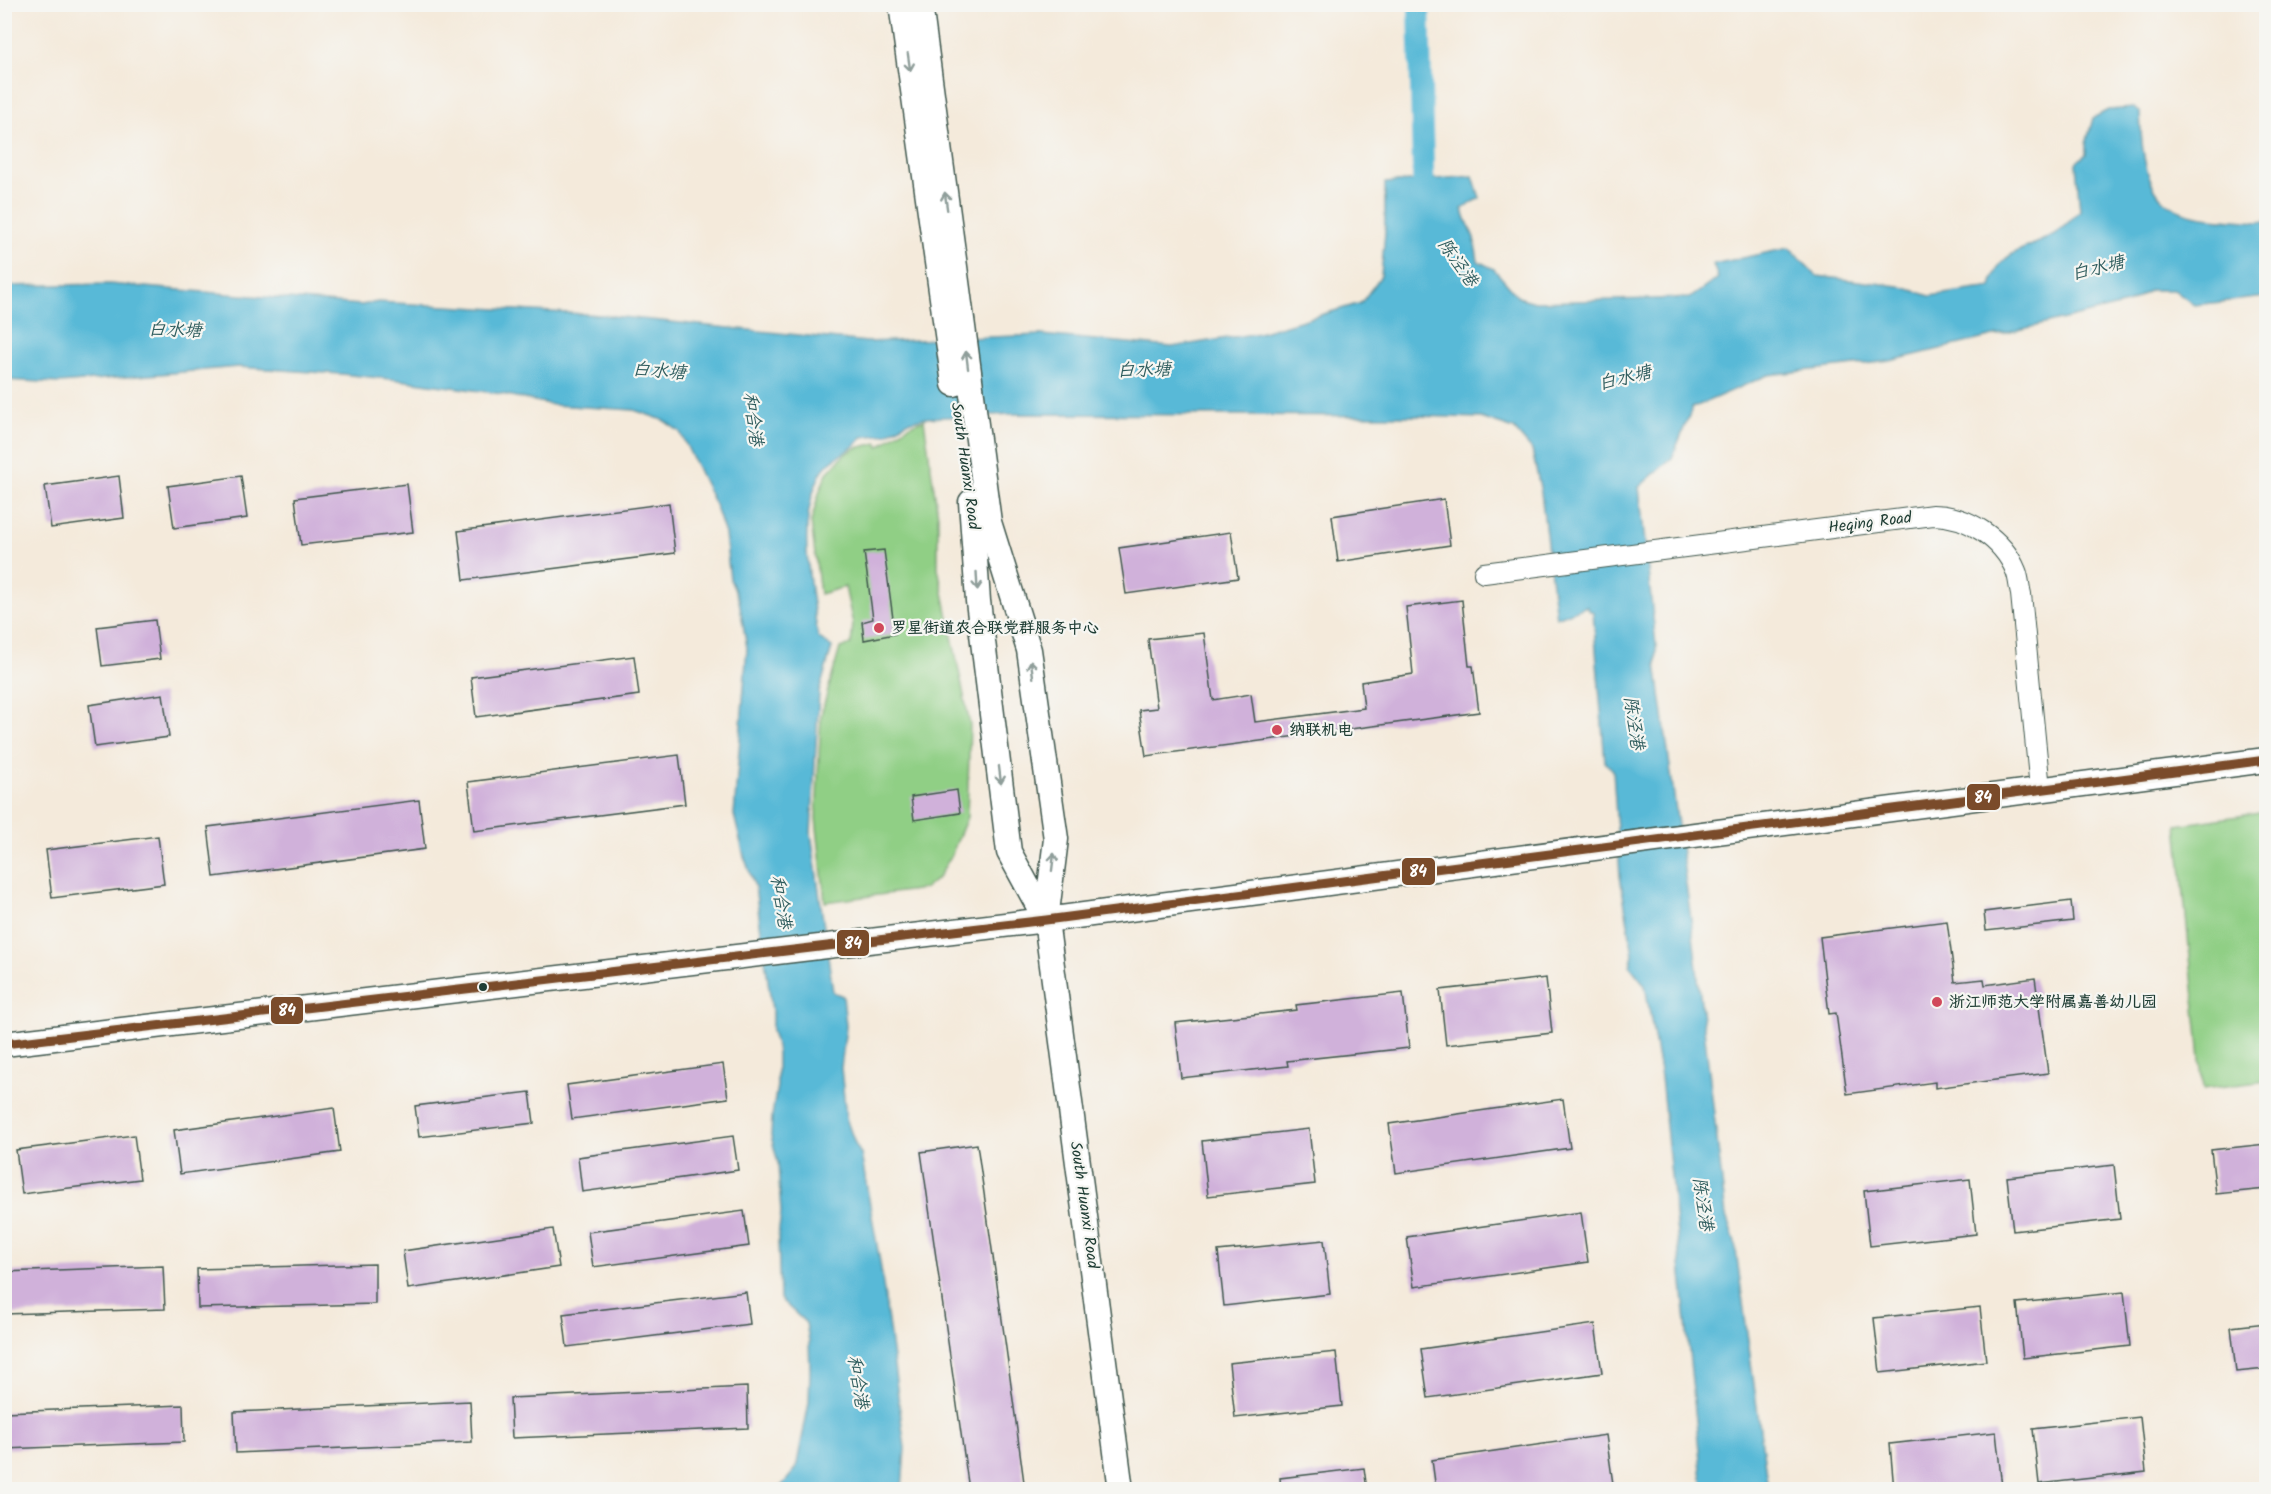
<svg xmlns="http://www.w3.org/2000/svg" width="2271" height="1494" viewBox="0 0 2271 1494" font-family="Kalam,'LXGW WenKai TC',sans-serif">
<style>
.green{fill:#90cf85;stroke:#58865c;stroke-width:1.5}
.water{fill:#59b9d7;stroke:#3c7b86;stroke-width:1.5}
.lines{fill:none;stroke-linecap:round;stroke-linejoin:round}
.canal{stroke:#59b9d7;stroke-width:22}
.building{fill:#d0b1da}
.minor-casing{stroke:#3f574d;stroke-width:22}
.tertiary-casing{stroke:#3f574d;stroke-width:27}
.minor{stroke:#fff;stroke-width:20}
.tertiary{stroke:#fff;stroke-width:24}
.bus-1-casing{stroke:#f6f6f2;stroke-width:14}
.bus-1{stroke:#7a4b2a;stroke-width:9}
.oneway{stroke:#8f9e9a}
.poi-dot{fill:#d1495b;stroke:#f6f6f2;stroke-width:2}
.bus-dot{fill:#1f3d34;stroke:#f6f6f2;stroke-width:2}
.labels{text-anchor:middle;dominant-baseline:central;stroke-width:4.5;stroke-linejoin:round;paint-order:stroke}
.street-label{font-size:16px;fill:#1f3d34;stroke:#f6f6f2}
.poi-label{font-size:16px;font-weight:bold;fill:#1f3d34;stroke:#f6f6f2;text-anchor:start}
.water-label{font-size:18px;font-style:italic;fill:#2e5c5d;stroke:#f6f6f2}
.line-badge{stroke:#f6f6f2;stroke-width:2}
.badge-label{font-size:16px;text-anchor:middle;font-weight:bold;fill:#fff}
</style>
<rect width="100%" height="100%" fill="#f6f6f2"/>
<filter id="ink" filterUnits="userSpaceOnUse"><feTurbulence type="fractalNoise" baseFrequency=".0167" numOctaves="2"/><feDisplacementMap in="SourceGraphic" scale="12" xChannelSelector="R" yChannelSelector="G"/><feConvolveMatrix kernelMatrix="1 2 1 2 8 2 1 2 1" color-interpolation-filters="sRGB"/></filter>
<filter id="wash" filterUnits="userSpaceOnUse"><feTurbulence type="fractalNoise" baseFrequency=".008" numOctaves="4" result="noise"/><feDisplacementMap in="SourceGraphic" scale="24" xChannelSelector="R" yChannelSelector="G"/><feGaussianBlur stdDeviation="1.35" result="paint"/><feColorMatrix in="noise" values="0 0 0 0 0 0 0 0 0 0 0 0 0 0 0 0 0 1.4 0 .05"/><feComposite in="paint" operator="in"/></filter>
<g filter="url(#wash)">
<rect width="100%" height="100%" fill="#f4eadb"/>
<g class="green">
<path d="M924 420 938 516V568L970 725 967 817 951 856 938 878 924 889 825 902 816 818 821 715 840 648 851 645 853 624 845 587 820 594 811 522 820 490 827 473 845 454 856 448 878 443 879 447C893 437 907 424 924 420Z"/>
<polygon points="2266,812 2266,1081 2203,1089 2177,825"/>
</g>
<path class="water" d="M2134 108 2140 112C2141 141 2143 189 2171 206 2191 220 2232 219 2257 222L2266 221V297L2194 305 2174 290H2150L2127 304 1890 361 1768 375 1692 408 1672 458 1639 487 1656 645V664L1693 935 1726 1216 1735 1243 1768 1489H1703L1661 1077 1645 985 1630 966 1633 954 1620 876 1613 770 1605 762 1593 612 1588 610 1587 606 1556 618 1541 492 1532 450 1514 429 1481 418 1416 416 1014 414 923 418 907 422 887 434 862 437C854 453 829 454 819 477 796 526 811 586 818 637L832 647 819 692 811 833 833 992 843 996 846 1026 841 1068 846 1118 855 1144 861 1154 880 1262 905 1448 902 1489 778 1490 796 1469 809 1403 810 1370 809 1341 806 1323 780 1299 778 1237 781 1213 778 1163 771 1136 772 1116 777 1086V1048L772 1031V1010L755 887 744 856 734 815 747 648 739 600 730 579 725 534 716 507 680 432 663 420 634 410 553 405 502 394 400 380 341 374 238 367 60 383 5 380V286L109 284 361 305 378 302 602 315 867 342 1041 335 1172 347 1259 333 1361 303 1381 276 1385 233V183L1473 176 1480 198 1462 209 1474 238 1478 261 1494 269 1518 297 1535 302 1690 298 1718 278 1713 264 1789 248 1817 276 1899 286 1930 296 1991 287C1999 247 2027 252 2056 233 2065 227 2072 218 2080 211L2076 163 2086 154V144L2093 118 2108 110Z"/>
<g class="lines">
<polyline class="canal" points="1419,4 1424,210"/>
</g>
<g id="blocks">
<g class="building">
<polygon points="119,476 124,518 51,528 45,486"/>
<polygon points="241,476 247,518 174,528 168,486"/>
<polygon points="407,484 413,532 301,545 295,498"/>
<polygon points="1444,499 1450,545 1338,562 1332,516"/>
<polygon points="669,503 675,553 464,580 458,531"/>
<polygon points="1231,532 1238,578 1126,594 1119,548"/>
<polygon points="884,550 895,634 864,640 862,622 873,619 864,552"/>
<polygon points="1462,600 1469,666 1473,666 1479,712 1146,756 1139,710 1157,708 1148,639 1204,633 1213,700 1251,694 1255,722 1364,708 1361,682 1413,674 1406,607"/>
<polygon points="155,620 160,659 102,666 97,627"/>
<polygon points="634,656 639,695 476,717 471,677"/>
<polygon points="163,694 169,737 95,747 89,705"/>
<polygon points="679,755 685,804 474,831 468,782"/>
<polygon points="957,790 960,813 914,820 911,797"/>
<polygon points="419,800 425,849 214,877 208,827"/>
<polygon points="158,836 164,884 52,898 46,850"/>
<polygon points="2071,901 2073,921 1986,931 1984,912"/>
<polygon points="1947,921 1955,982 1984,979 1985,985 2035,978 2048,1073 1935,1088 1935,1082 1847,1094 1836,1013 1829,1014 1820,937"/>
<polygon points="1546,978 1552,1033 1446,1045 1440,990"/>
<polygon points="1403,993 1409,1048 1287,1061 1288,1066 1181,1078 1175,1023 1297,1010 1296,1005"/>
<polygon points="723,1064 728,1098 572,1119 567,1085"/>
<polygon points="530,1092 534,1123 419,1137 415,1106"/>
<polygon points="1563,1099 1570,1148 1396,1173 1389,1124"/>
<polygon points="334,1108 340,1152 180,1174 174,1130"/>
<polygon points="1309,1129 1315,1184 1208,1196 1202,1141"/>
<polygon points="134,1135 140,1179 22,1194 16,1150"/>
<polygon points="733,1136 738,1170 582,1192 578,1157"/>
<polygon points="977,1144 1006,1348 1025,1490 969,1490 954,1384 921,1152"/>
<polygon points="2266,1144 2266,1189 2216,1194 2211,1150"/>
<polygon points="2114,1165 2120,1219 2013,1231 2007,1177"/>
<polygon points="1970,1179 1976,1234 1870,1246 1864,1191"/>
<polygon points="744,1211 749,1246 593,1267 588,1232"/>
<polygon points="1581,1212 1588,1262 1414,1287 1407,1237"/>
<polygon points="553,1229 559,1267 408,1289 403,1251"/>
<polygon points="1324,1240 1330,1294 1224,1306 1218,1251"/>
<polygon points="375,1264 375,1304 198,1308 197,1269"/>
<polygon points="163,1266 165,1309 4,1314 4,1272"/>
<polygon points="746,1292 750,1324 567,1347 563,1314"/>
<polygon points="2124,1292 2130,1346 2023,1358 2017,1303"/>
<polygon points="1980,1307 1986,1361 1880,1373 1874,1318"/>
<polygon points="2266,1323 2266,1369 2236,1372 2231,1327"/>
<polygon points="1595,1324 1602,1373 1428,1398 1421,1349"/>
<polygon points="1336,1352 1342,1406 1235,1418 1229,1363"/>
<polygon points="747,1387 748,1428 512,1438 510,1398"/>
<polygon points="470,1401 472,1442 236,1453 234,1412"/>
<polygon points="183,1405 184,1442 4,1449 4,1412"/>
<polygon points="2140,1417 2146,1472 2039,1484 2033,1429"/>
<polygon points="1996,1432 2002,1487 1978,1490 1894,1490 1890,1444"/>
<polygon points="1606,1435 1613,1484 1577,1490 1436,1490 1432,1460"/>
<polygon points="1364,1468 1367,1490 1281,1490 1280,1478"/>
</g>
</g>
</g>
<g filter="url(#ink)">
<use href="#blocks" fill-opacity="0" stroke="#3f574d" stroke-width="1.5"/>
<g class="lines">
<defs>
<path id="minor" d="M1484 573 1933 515C1967 515 2003 539 2016 571 2019 578 2019 587 2021 594L2040 789"/>
<g id="tertiary">
<polyline points="901,4 954,384"/>
<polyline points="920,4 989,522 1029,650 1056,839 1046,920 1121,1490"/>
<polyline points="971,502 978,601 1009,852 1046,920"/>
<polyline points="4,1044 1046,920 2266,760"/>
</g>
</defs>
<use href="#minor" class="minor-casing"/>
<use href="#tertiary" class="tertiary-casing"/>
<use href="#minor" class="minor"/>
<use href="#tertiary" class="tertiary"/>
<defs>
<polyline id="bus-1" points="4,1044 1046,920 2266,760"/>
</defs>
<use href="#bus-1" class="bus-1-casing"/>
<use href="#bus-1" class="bus-1"/>
</g>
<defs><path id="oneway-shaft" d="M-6 0H5M1.5-3L5.5 0L1.5 3" fill="none" stroke-width="1.6" stroke-linecap="round" stroke-linejoin="round" transform="scale(1.5)"/></defs>
<g class="oneway">
<use href="#oneway-shaft" transform="translate(909 62) rotate(82)"/>
<use href="#oneway-shaft" transform="translate(946 201) rotate(-98)"/>
<use href="#oneway-shaft" transform="translate(967 360) rotate(-97)"/>
<use href="#oneway-shaft" transform="translate(977 581) rotate(87)"/>
<use href="#oneway-shaft" transform="translate(1032 669) rotate(-98)"/>
<use href="#oneway-shaft" transform="translate(1000 775) rotate(83)"/>
<use href="#oneway-shaft" transform="translate(1053 862) rotate(-83)"/>
</g>
</g>
<g class="poi-dot">
<circle cx="879" cy="628" r="6"/>
<circle cx="1277" cy="730" r="6"/>
<circle cx="1937" cy="1002" r="6"/>
</g>
<circle class="bus-dot" cx="483" cy="987" r="5"/>
<g class="labels">
<g class="street-label">
<text transform="translate(965 466) rotate(82)">South Huanxi Road</text>
<text transform="translate(1870 523) rotate(-7)">Heqing Road</text>
<text transform="translate(1084 1205) rotate(82)">South Huanxi Road</text>
</g>
<g class="poi-label">
<text x="891" y="628">罗星街道农合联党群服务中心</text>
<text x="1289" y="730">纳联机电</text>
<text x="1949" y="1002">浙江师范大学附属嘉善幼儿园</text>
</g>
<g class="water-label">
<text transform="translate(1457 263) rotate(55)">陈泾港</text>
<text transform="translate(2098 269) rotate(-13)">白水塘</text>
<text transform="translate(175 331) rotate(2)">白水塘</text>
<text transform="translate(1144 371) rotate(-1)">白水塘</text>
<text transform="translate(659 372) rotate(5)">白水塘</text>
<text transform="translate(1625 379) rotate(-13)">白水塘</text>
<text transform="translate(752 419) rotate(83)">和合港</text>
<text transform="translate(1633 723) rotate(82)">陈泾港</text>
<text transform="translate(780 902) rotate(81)">和合港</text>
<text transform="translate(1702 1204) rotate(82)">陈泾港</text>
<text transform="translate(857 1382) rotate(81)">和合港</text>
</g>
</g>
<g class="line-badge">
<rect x="1966" y="783" width="35" height="28" rx="6" fill="#7a4b2a"/>
<rect x="1401" y="857" width="35" height="29" rx="6" fill="#7a4b2a"/>
<rect x="836" y="929" width="34" height="28" rx="6" fill="#7a4b2a"/>
<rect x="270" y="996" width="34" height="29" rx="6" fill="#7a4b2a"/>
</g>
<g class="badge-label">
<text x="1983" y="803">84</text>
<text x="1418" y="877">84</text>
<text x="853" y="949">84</text>
<text x="287" y="1016">84</text>
</g>
<rect width="2271" height="1494" fill="none" stroke="#f6f6f2" stroke-width="24"/>
</svg>
